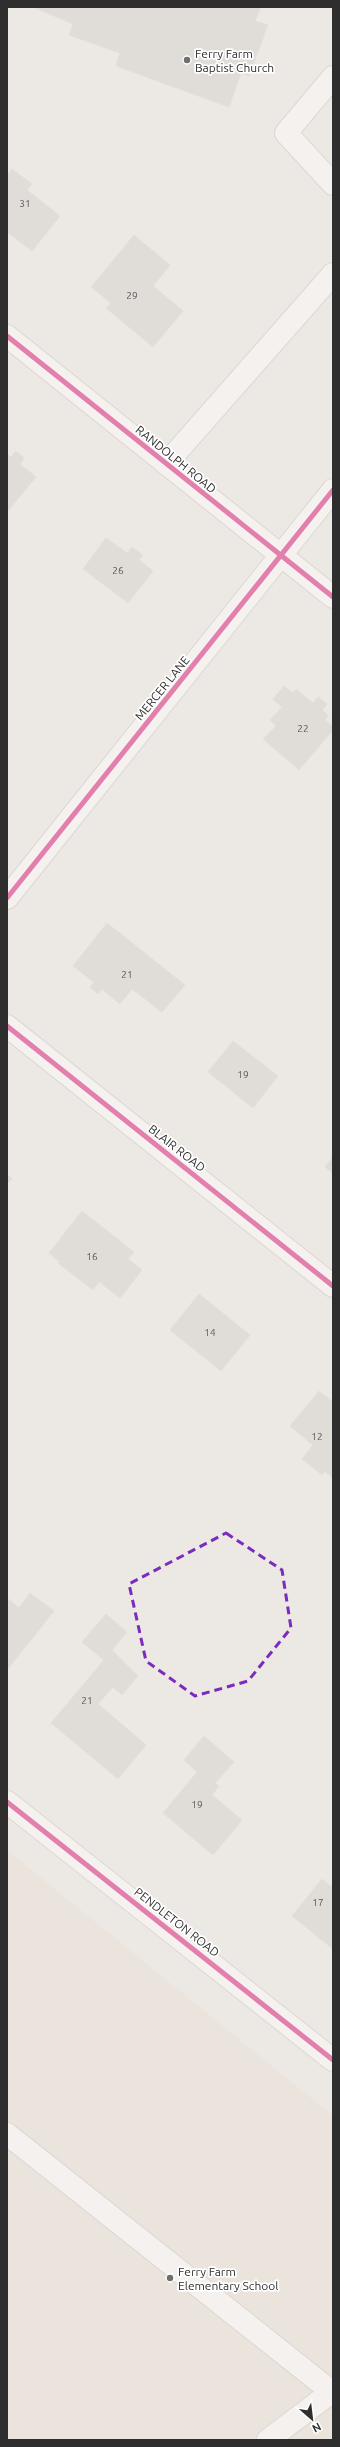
<svg xmlns="http://www.w3.org/2000/svg" width="340" height="2447" viewBox="0 0 340 2447" font-family="Ubuntu,sans-serif">
<style>
.education{fill:#e6e0d3}
.building{fill:#d1cecb;stroke:#d7d4d0}
.lines{fill:none;stroke-linecap:round;stroke-linejoin:round}
.minor-casing{stroke:#c5c4c5;stroke-width:24}
.minor{stroke:#fcfcfb;stroke-width:22}
.cycleway-casing{stroke:#fff;stroke-width:8}
.cycleway{stroke:#d6006c;stroke-width:5}
.marked{fill:none;stroke:#7b2cbf;stroke-width:3;stroke-dasharray:8 5;stroke-linejoin:round}
.poi-dot{fill:#706f6e;stroke:#fff;stroke-width:1.5}
.labels{text-anchor:middle;dominant-baseline:central;stroke-width:3.5;stroke-linejoin:round;paint-order:stroke}
.number-label{font-size:10px;fill:#585857}
.poi-label{font-size:12px;fill:#2e2e2e;stroke:#fff;text-anchor:start}
.street-label{font-size:12px;fill:#2e2e2e;stroke:#fff}
</style>
<rect width="100%" height="100%" fill="#ece8e4"/>
<polygon class="education" points="7,1850 333,2116 333,2440 7,2440"/>
<g class="building">
<polygon points="33,7 261,7 255,21 268,25 249,76 241,73 229,107 116,66 120,53 69,35 73,24"/>
<polygon points="12,169 32,184 27,190 60,216 32,251 7,232 7,176"/>
<polygon points="134,235 170,265 153,286 183,311 153,347 106,308 111,303 91,287"/>
<polygon points="16,451 24,458 20,464 36,477 7,512 7,454 11,457"/>
<polygon points="106,538 127,553 132,547 143,555 139,560 153,571 128,603 83,569"/>
<polygon points="284,686 293,693 296,689 313,703 318,697 327,704 322,710 328,715 325,720 333,727 333,730 299,770 263,739 276,726 270,720 282,707 273,699"/>
<polygon points="107,923 185,985 162,1012 132,989 120,1004 102,989 98,994 90,987 94,982 73,966"/>
<polygon points="233,1041 278,1076 253,1108 208,1072"/>
<polygon points="333,1157 333,1173 325,1167"/>
<polygon points="7,1174 12,1179 7,1184"/>
<polygon points="82,1211 134,1252 128,1259 142,1270 120,1298 99,1282 93,1290 58,1263 60,1262 49,1253"/>
<polygon points="199,1294 250,1335 221,1371 170,1330"/>
<polygon points="319,1391 333,1402 333,1478 325,1471 322,1475 302,1459 313,1445 290,1426"/>
<polygon points="30,1593 54,1611 7,1670 7,1598 19,1608"/>
<polygon points="106,1614 127,1632 112,1650 138,1676 122,1695 113,1687 98,1704 146,1745 118,1779 51,1723 104,1660 82,1642"/>
<polygon points="204,1736 234,1762 215,1783 219,1786 212,1795 242,1820 213,1855 163,1813 197,1772 184,1760"/>
<polygon points="322,1879 333,1888 333,1949 292,1916"/>
</g>
<g class="lines">
<defs>
<g id="minor">
<polyline points="333,77 286,133 333,184"/>
<polyline points="7,336 333,597"/>
<polyline points="166,464 333,274"/>
<polyline points="7,898 333,490"/>
<polyline points="7,1026 333,1286"/>
<polyline points="7,1802 333,2060"/>
<polyline points="7,2134 332,2392"/>
<polyline points="268,2440 333,2391"/>
</g>
</defs>
<use href="#minor" class="minor-casing"/>
<use href="#minor" class="minor"/>
<defs>
<g id="cycleway">
<polyline points="7,336 333,597"/>
<polyline points="7,898 333,490"/>
<polyline points="7,1026 333,1286"/>
<polyline points="7,1802 333,2060"/>
</g>
</defs>
<use href="#cycleway" class="cycleway-casing"/>
<use href="#cycleway" class="cycleway"/>
</g>
<path d="M0 0H340V2447H0ZM226 1533 282 1570 291 1628 248 1681 195 1696 146 1661 129 1584Z" fill="#ece8e4" fill-opacity=".55" fill-rule="evenodd"/>
<path class="marked" d="M226 1533 282 1570 291 1628 248 1681 195 1696 146 1661 129 1584Z"/>
<g class="poi-dot">
<circle cx="187" cy="60" r="4"/>
<circle cx="170" cy="2278" r="4"/>
</g>
<g class="labels">
<g class="number-label">
<text x="25" y="203">31</text>
<text x="132" y="295">29</text>
<text x="118" y="570">26</text>
<text x="303" y="728">22</text>
<text x="127" y="974">21</text>
<text x="243" y="1074">19</text>
<text x="92" y="1256">16</text>
<text x="210" y="1332">14</text>
<text x="317" y="1436">12</text>
<text x="87" y="1700">21</text>
<text x="197" y="1804">19</text>
<text x="318" y="1902">17</text>
</g>
<g class="poi-label">
<text x="195" y="53">Ferry Farm<tspan x="195" dy="14">Baptist Church</tspan></text>
<text x="178" y="2271">Ferry Farm<tspan x="178" dy="14">Elementary School</tspan></text>
</g>
<g class="street-label">
<text transform="translate(176 459) rotate(39)">RANDOLPH ROAD</text>
<text transform="translate(162 688) rotate(-51)">MERCER LANE</text>
<text transform="translate(177 1148) rotate(38)">BLAIR ROAD</text>
<text transform="translate(177 1922) rotate(38)">PENDLETON ROAD</text>
</g>
</g>
<rect width="340" height="2447" fill="none" stroke="#2e2e2e" stroke-width="16"/>
<g transform="translate(312 2419) rotate(152)" stroke="#ffffff" stroke-width="3" paint-order="stroke">
<path d="M0-3L7 15L0 10L-7 15Z" fill="#2e2e2e"/>
<text y="-6" font-size="11" font-weight="bold" text-anchor="middle" fill="#2e2e2e">N</text>
</g>
</svg>
